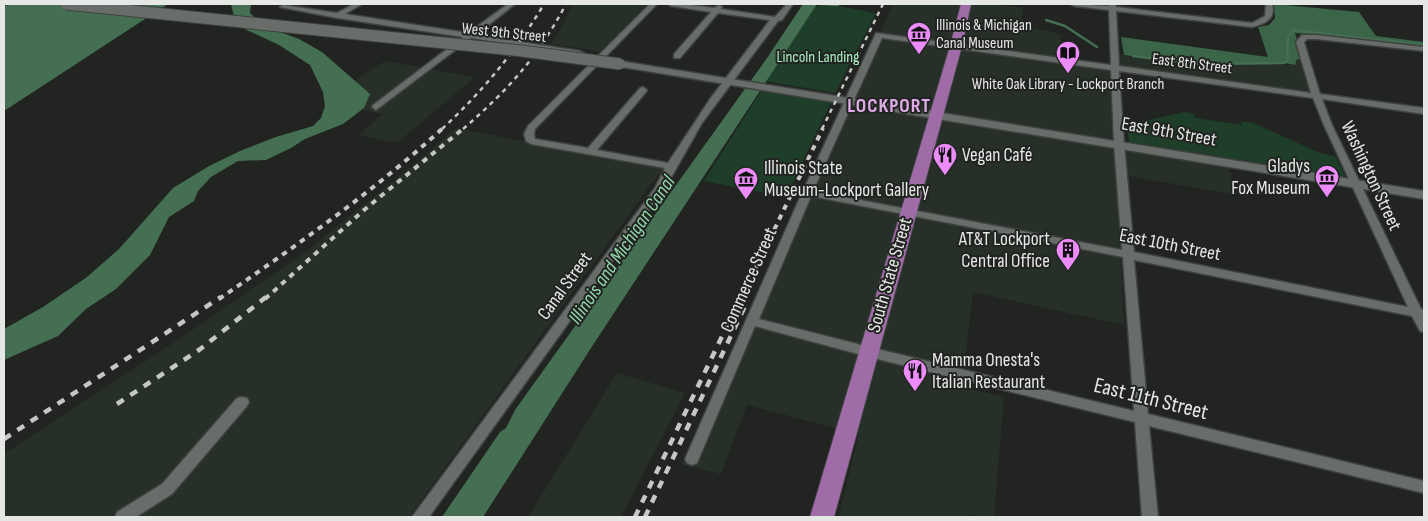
<svg xmlns="http://www.w3.org/2000/svg" width="1428" height="521" viewBox="0 0 1428 521" font-family="'Sofia Sans Condensed',sans-serif">
<style>
.built{fill:#272f29}
.green{fill:#1e3e29}
.forest{fill:#3a6548}
.water{fill:#446f52}
.lines{fill:none;stroke-linecap:round;stroke-linejoin:round}
.stream{stroke:#446f52;stroke-width:2.5}
.street-casing{stroke:#3f4240;stroke-width:3}
.secondary-casing{stroke:#3f4240;stroke-width:3}
.primary-casing{stroke:#3f4240;stroke-width:2}
.street{fill:#696d6a;fill-rule:evenodd}
.secondary{fill:#696d6a;fill-rule:evenodd}
.primary{fill:#9f6ca8;fill-rule:evenodd}
.rail-far2{stroke:#c4c7c4;stroke-width:2.5;stroke-dasharray:4.5 4.5;stroke-linecap:butt}
.rail-far1{stroke:#c4c7c4;stroke-width:4;stroke-dasharray:5.5 5.5;stroke-linecap:butt}
.rail{stroke:#c4c7c4;stroke-width:4.5;stroke-dasharray:8 8;stroke-linecap:butt}
.secondary-bridge-casing{stroke:#3f4240;stroke-width:13;stroke-linecap:butt}
.secondary-bridge{stroke:#696d6a;stroke-width:11}
.labels{text-anchor:middle;dominant-baseline:central;stroke-width:4;stroke-linejoin:round;paint-order:stroke}
.far-poi-label{font-size:16px;fill:#e6e8e6;stroke:#212421;text-anchor:start}
.far-street-label{font-size:16px;fill:#e6e8e6;stroke:#212421}
.far-park-label{font-size:16px;fill:#a9efbf;stroke:#212421}
.street-label{font-size:19px;fill:#e6e8e6;stroke:#212421}
.poi-label{font-size:19px;fill:#e6e8e6;stroke:#212421;text-anchor:start}
.far-district-label{font-size:20px;font-weight:bold;letter-spacing:1px;fill:#e0ace8;stroke:#212421}
.water-label{font-size:20px;font-style:italic;fill:#94d9aa;stroke:#212421}
.near-street-label{font-size:22px;fill:#e6e8e6;stroke:#212421}
</style>
<rect width="100%" height="100%" fill="#212421"/>
<g class="built">
<polygon points="572,4 656,4 608,53 551,44 563,25"/>
<polygon points="893,4 992,4 1023,8 1021,25 1061,34 1059,58 1111,65 1112,147 1228,167 1238,195 1116,174 1124,325 973,292 962,387 1004,397 994,517 981,517 971,514 971,517 838,517 859,434 747,405 721,474 682,464 715,395 720,397 812,195"/>
<polygon points="1120,55 1189,65 1295,65 1297,59 1304,60 1312,93 1122,68"/>
<polygon points="385,61 475,77 397,143 358,135 383,114 345,107 343,88"/>
<polygon points="456,128 663,168 409,517 4,517 4,454 185,335 304,253 418,161"/>
<polygon points="617,373 685,393 621,517 528,517"/>
</g>
<g class="green">
<polygon points="815,6 837,6 876,13 835,93 765,81"/>
<polygon points="761,91 831,102 786,197 704,181"/>
<polygon points="1184,112 1194,114 1195,118 1242,125 1241,121 1253,123 1320,153 1335,156 1346,177 1129,142 1127,125"/>
</g>
<polygon class="forest" points="1274,4 1359,12 1376,36 1424,42 1424,48 1295,33 1304,60 1297,59 1295,65 1284,63 1197,64 1124,55 1121,37 1268,57 1258,27 1269,25 1275,18"/>
<g class="water">
<polygon points="13,4 168,4 4,111 4,6"/>
<polygon points="231,4 251,4 250,13 264,26 299,39 322,52 370,94 364,108 343,124 305,139 291,148 266,160 238,161 211,177 198,191 194,201 169,217 150,255 116,289 86,309 58,336 4,360 4,329 43,307 87,277 119,249 173,188 209,166 240,151 276,137 313,126 321,118 325,106 323,92 310,65 279,45 236,25"/>
<polygon points="803,4 817,4 591,348 483,517 442,517 500,432 506,428 515,410 767,58"/>
</g>
<g class="lines">
<g class="stream">
<polyline points="821,4 838,5"/>
<polyline points="1046,20 1065,26 1097,47"/>
<polyline points="1133,56 1197,64 1284,63 1287,61 1288,37 1293,30 1424,45"/>
</g>
<defs>
<g id="street">
<polygon points="354,4 362,4 345,14 468,33 508,4 515,4 476,35 580,51 584,53 580,55 471,38 376,110 372,107 373,105 463,37 337,18 280,7 283,5 337,13"/>
<polygon points="650,4 657,4 535,129 534,134 535,139 588,148 640,88 643,87 647,90 646,92 597,150 668,163 710,99 770,20 718,13 680,58 674,58 674,54 711,12 671,6 668,4 684,4 714,8 719,5 722,7 721,9 775,17 787,4 793,4 782,20 778,21 702,123 664,190 429,517 412,517 655,188 665,168 531,144 526,141 524,134 528,126"/>
<path d="M1071 4 1109 6V4H1115L1116 7 1252 23 1265 16 1266 4H1272C1276 19 1265 24 1252 27L1116 11 1119 66 1311 93 1296 42 1302 35H1316L1424 47V51L1316 39H1307L1304 42 1320 94 1424 108V114L1322 99 1332 125 1421 309 1424 310V332L1420 331 1412 316 1134 260 1148 414 1424 481V493L1149 426 1158 517H1142L1135 422 869 357 755 326 697 463 692 465 687 463 685 459 801 195 778 190 777 188 782 185 804 189 876 33 1111 65 1109 10 1074 6ZM882 38 1111 70 1114 144 1122 250 813 191ZM1119 71 1313 98 1324 125 1408 307 1134 252 1124 144ZM811 196 1123 257 1134 411 869 347 759 319Z"/>
<polygon points="242,397 247,398 249,402 247,406 172,494 136,517 115,517 117,512 162,484 237,398"/>
</g>
<polygon id="secondary" points="620,61 1424,191 1424,199 616,66 614,64 616,62"/>
<polygon id="primary" points="961,4 971,4 962,46 834,517 810,517 950,46"/>
</defs>
<use href="#street" class="street-casing"/>
<use href="#secondary" class="secondary-casing"/>
<use href="#primary" class="primary-casing"/>
<use href="#street" class="street"/>
<use href="#secondary" class="secondary"/>
<use href="#primary" class="primary"/>
<g class="rail-far2">
<path d="M442 129C482 92 516 51 544 4"/>
<path d="M463 129C508 90 538 57 566 4"/>
<polyline points="822,129 883,4"/>
</g>
<g class="rail-far1">
<path d="M219 299C296 246 374 191 443 128"/>
<polyline points="265,299 364,210 464,128"/>
<polyline points="741,299 823,128"/>
</g>
<g class="rail">
<polyline points="117,404 199,350 266,297"/>
<polyline points="4,439 221,297"/>
<polyline points="635,517 741,297"/>
<polyline points="645,517 747,302"/>
</g>
<defs>
<polyline id="secondary-bridge" points="66,4 522,51 620,64"/>
</defs>
<use href="#secondary-bridge" class="secondary-bridge-casing"/>
<use href="#secondary-bridge" class="secondary-bridge"/>
</g>
<defs>
<symbol id="museum-pin" viewBox="-11 -11 22 30"><path d="M0 17L-7.5 6A9.5 9.5 0 1 1 7.5 6Z" fill="#ec8cfb" stroke="#212421"/><path d="M0-6L6-3V-2H-6V-3ZM-5-1h2V3h-2ZM-1-1h2V3h-2ZM3-1h2V3H3ZM-6 4H6V6H-6Z" fill="#111"/></symbol>
<symbol id="library-pin" viewBox="-11 -11 22 30"><path d="M0 17L-7.5 6A9.5 9.5 0 1 1 7.5 6Z" fill="#ec8cfb" stroke="#212421"/><path d="M-6-4Q-3-5.5-.7-3.5V5Q-3 3-6 4ZM6-4Q3-5.5 .7-3.5V5Q3 3 6 4Z" fill="#111"/></symbol>
<symbol id="restaurant-pin" viewBox="-11 -11 22 30"><path d="M0 17L-7.5 6A9.5 9.5 0 1 1 7.5 6Z" fill="#ec8cfb" stroke="#212421"/><path d="M-5-6h1v4h1v-4h1v4h1v-4h1v5L-1.5 .5V6h-2V.5L-5-1ZM5-6V6H3V1.5H1.5Q1.5-4 5-6Z" fill="#111"/></symbol>
<symbol id="building-pin" viewBox="-11 -11 22 30"><path d="M0 17L-7.5 6A9.5 9.5 0 1 1 7.5 6Z" fill="#ec8cfb" stroke="#212421"/><path d="M-4-6H4V6H1V3H-1V6H-4ZM-2.5-4.3h1.7v1.8h-1.7ZM.8-4.3h1.7v1.8H.8ZM-2.5-1h1.7V.8h-1.7ZM.8-1h1.7V.8H.8Z" fill="#111"/></symbol>
</defs>
<g fill-rule="evenodd">
<use href="#museum-pin" x="905" y="20" width="28" height="38"/>
<use href="#library-pin" x="1054" y="39" width="28" height="38"/>
<use href="#restaurant-pin" x="931" y="141" width="28" height="38"/>
<use href="#museum-pin" x="1313" y="163" width="28" height="38"/>
<use href="#museum-pin" x="732" y="165" width="28" height="38"/>
<use href="#building-pin" x="1054" y="236" width="28" height="38"/>
<use href="#restaurant-pin" x="901" y="357" width="28" height="38"/>
</g>
<g class="labels">
<g class="far-poi-label">
<text x="936" y="25">Illinois &amp; Michigan<tspan x="936" dy="18">Canal Museum</tspan></text>
<text x="1068" y="84" text-anchor="middle">White Oak Library - Lockport Branch</text>
</g>
<g class="far-street-label">
<text transform="translate(504 33) rotate(6)">West 9th Street</text>
<text transform="translate(1192 64) rotate(7)">East 8th Street</text>
</g>
<g class="far-park-label">
<text x="818" y="57">Lincoln Landing</text>
</g>
<g class="street-label">
<text transform="translate(1169 132) rotate(10)">East 9th Street</text>
<text transform="translate(1371 176) rotate(65)">Washington Street</text>
<text transform="translate(1170 245) rotate(11)">East 10th Street</text>
<text transform="translate(890 275) rotate(-74)">South State Street</text>
<text transform="translate(749 280) rotate(-66)">Commerce Street</text>
<text transform="translate(565 286) rotate(-54)">Canal Street</text>
</g>
<g class="poi-label">
<text x="962" y="155">Vegan Café</text>
<text x="1310" y="166" text-anchor="end">Gladys<tspan x="1310" dy="22">Fox Museum</tspan></text>
<text x="764" y="168">Illinois State<tspan x="764" dy="22">Museum-Lockport Gallery</tspan></text>
<text x="1050" y="239" text-anchor="end">AT&amp;T Lockport<tspan x="1050" dy="22">Central Office</tspan></text>
<text x="932" y="360">Mamma Onesta's<tspan x="932" dy="22">Italian Restaurant</tspan></text>
</g>
<g class="far-district-label">
<text x="889" y="106">LOCKPORT</text>
</g>
<g class="water-label">
<text transform="translate(622 250) rotate(-56)">Illinois and Michigan Canal</text>
</g>
<g class="near-street-label">
<text transform="translate(1151 399) rotate(14)">East 11th Street</text>
</g>
</g>
<rect width="1428" height="521" fill="none" stroke="#e6e8e6" stroke-width="10"/>
</svg>
